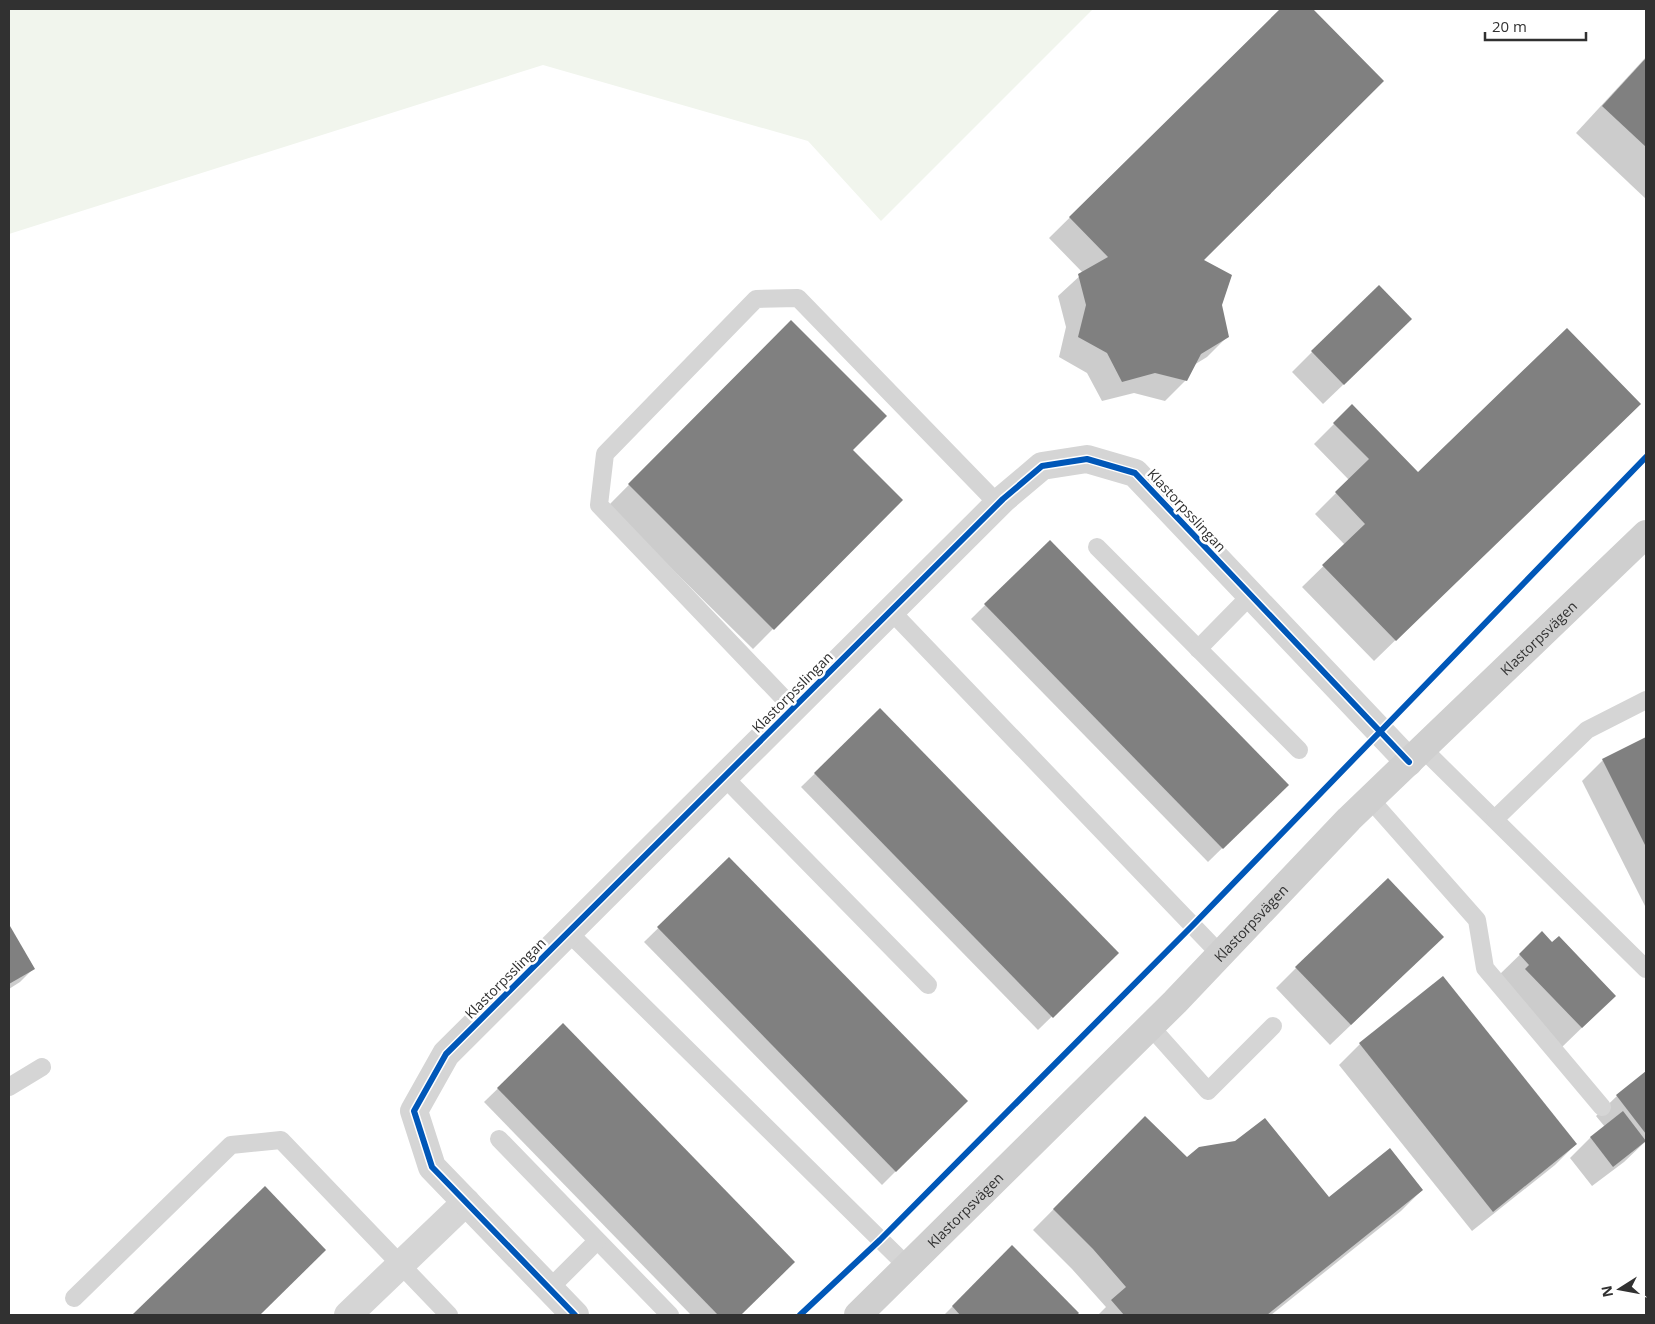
<svg xmlns="http://www.w3.org/2000/svg" width="1655" height="1324" viewBox="0 0 1655 1324" font-family="'Open Sans',sans-serif">
<style>
.green{fill:#f1f5ed}
.shadow{fill:#0003}
.building{fill:#808080}
.lines{fill:none;stroke-linecap:round;stroke-linejoin:round}
.lane{stroke:#d5d5d5;stroke-width:18}
.street{stroke:#d5d5d5;stroke-width:28}
.secondary{stroke:#cfcfcf;stroke-width:28}
.cycleway-casing{stroke:#fff;stroke-width:9}
.cycleway{stroke:#0057b8;stroke-width:6}
.labels{text-anchor:middle;dominant-baseline:central;stroke-width:5;stroke-linejoin:round;paint-order:stroke}
.street-label{font-size:14px;fill:#313131;stroke:#fff}
</style>
<rect width="100%" height="100%" fill="#fff"/>
<polygon class="green" points="9,9 1093,9 881,221 808,141 543,65 9,234"/>
<g class="shadow">
<polygon points="1281,9 1311,9 1382,81 1202,260 1221,305 1227,337 1207,357 1194,365 1186,380 1165,401 1134,393 1102,401 1087,373 1059,357 1066,327 1058,296 1083,273 1049,238"/>
<polygon points="1646,57 1646,199 1576,133"/>
<polygon points="791,321 851,450 901,500 753,649 608,506"/>
<polygon points="1390,340 1323,404 1292,372 1312,352"/>
<polygon points="1352,406 1418,474 1618,424 1374,661 1302,587 1345,545 1315,514 1349,480 1314,444"/>
<polygon points="1050,541 1287,785 1208,862 971,619"/>
<polygon points="880,710 1117,953 1038,1030 801,787"/>
<polygon points="1646,738 1646,908 1582,781 1603,760"/>
<polygon points="729,859 966,1101 882,1185 644,942"/>
<polygon points="10,928 34,968 20,982 9,989"/>
<polygon points="1542,933 1594,1016 1561,1048 1499,975"/>
<polygon points="1422,957 1330,1045 1276,988 1296,968"/>
<polygon points="1443,978 1576,1144 1555,1165 1472,1231 1339,1065 1360,1044"/>
<polygon points="563,1025 794,1262 739,1315 691,1315 484,1102"/>
<polygon points="1646,1072 1646,1141 1624,1162 1592,1186 1570,1158 1590,1138 1605,1127 1596,1116 1617,1096"/>
<polygon points="1145,1117 1186,1158 1236,1143 1328,1199 1422,1190 1401,1211 1271,1315 1098,1315 1106,1307 1072,1269 1033,1230"/>
<polygon points="265,1188 304,1271 258,1315 134,1315"/>
<polygon points="1012,1247 1078,1313 1075,1315 944,1315"/>
</g>
<g class="building">
<polygon points="1280,9 1313,9 1384,81 1204,260 1232,275 1222,305 1229,337 1201,354 1187,381 1155,373 1122,382 1107,353 1078,337 1086,305 1078,274 1108,257 1069,217"/>
<polygon points="1646,58 1646,147 1602,106"/>
<polygon points="1379,285 1412,319 1344,385 1311,351"/>
<polygon points="791,320 887,416 853,450 903,500 774,630 628,484"/>
<polygon points="1567,328 1641,404 1396,641 1322,565 1365,524 1335,492 1369,459 1333,423 1352,404 1418,472"/>
<polygon points="1050,540 1289,785 1223,849 984,604"/>
<polygon points="880,708 1119,953 1053,1018 814,773"/>
<polygon points="1646,737 1646,847 1602,759"/>
<polygon points="729,857 968,1101 896,1172 657,927"/>
<polygon points="1388,878 1444,937 1351,1025 1295,967"/>
<polygon points="10,926 35,969 9,984 9,927"/>
<polygon points="1542,931 1552,942 1559,936 1616,996 1582,1028 1525,969 1529,965 1519,954"/>
<polygon points="1443,976 1577,1144 1493,1212 1359,1043"/>
<polygon points="563,1023 795,1262 741,1315 718,1315 497,1088"/>
<polygon points="1646,1071 1646,1134 1616,1095"/>
<polygon points="1623,1111 1646,1141 1613,1167 1590,1137"/>
<polygon points="1145,1116 1187,1157 1199,1147 1235,1141 1265,1118 1329,1197 1390,1148 1423,1190 1267,1315 1124,1315 1111,1300 1126,1287 1093,1249 1053,1209"/>
<polygon points="265,1186 326,1250 260,1315 132,1315"/>
<polygon points="1012,1245 1079,1313 1077,1315 960,1315 952,1306"/>
</g>
<g class="lines">
<g class="lane">
<polyline points="1097,547 1299,750"/>
<polyline points="891,611 1220,954"/>
<polyline points="1198,649 1251,595"/>
<polyline points="793,708 599,505 605,454 756,299 798,298 998,504"/>
<polyline points="1423,749 1646,969"/>
<polyline points="724,777 928,985"/>
<polyline points="1370,799 1477,920 1485,968 1602,1107"/>
<polyline points="1495,819 1587,730 1646,700"/>
<polyline points="568,932 907,1266"/>
<polyline points="1150,1026 1208,1091 1273,1026"/>
<polyline points="9,1087 42,1067"/>
<polyline points="499,1139 670,1315"/>
<polyline points="549,1289 597,1241"/>
<polyline points="74,1298 231,1145 281,1140 449,1315"/>
</g>
<g class="street">
<polyline points="348,1315 466,1202"/>
<polyline points="575,1315 432,1167 414,1111 446,1054 1003,499 1042,466 1087,459 1135,473 1409,762"/>
</g>
<path class="secondary" id="s1" d="M858 1315 1175 1002 1349 819 1646 534"/>
<defs>
<g id="cycleway">
<polyline points="575,1315 432,1167 414,1111 446,1054 1003,499 1042,466 1087,459 1135,473 1409,762"/>
<polyline points="800,1315 880,1240 1193,925 1646,457"/>
</g>
</defs>
<use href="#cycleway" class="cycleway-casing"/>
<use href="#cycleway" class="cycleway"/>
</g>
<g class="labels">
<g class="street-label">
<text transform="translate(1187 510) rotate(47)">Klastorpsslingan</text>
<text stroke="none"><textPath href="#s1" startOffset="960">Klastorpsvägen</textPath></text>
<text transform="translate(792 692) rotate(-45)">Klastorpsslingan</text>
<text stroke="none"><textPath href="#s1" startOffset="555">Klastorpsvägen</textPath></text>
<text transform="translate(505 978) rotate(-45)">Klastorpsslingan</text>
<text stroke="none"><textPath href="#s1" startOffset="150">Klastorpsvägen</textPath></text>
</g>
</g>
<rect width="1655" height="1324" fill="none" stroke="#313131" stroke-width="20"/>
<g transform="translate(1620 1289) rotate(259)" stroke="#ffffff" stroke-width="4" paint-order="stroke">
<path d="M0-4L9 19L0 12L-9 19Z" fill="#313131"/>
<text y="-8" font-size="14" font-weight="bold" text-anchor="middle" fill="#313131">N</text>
</g>
<path d="M1485 32v8h101v-8" fill="none" stroke="#313131" stroke-width="2.5"/>
<text x="1492" y="32" font-size="15" fill="#313131" stroke="#ffffff" stroke-width="4" paint-order="stroke">20 m</text>
</svg>
